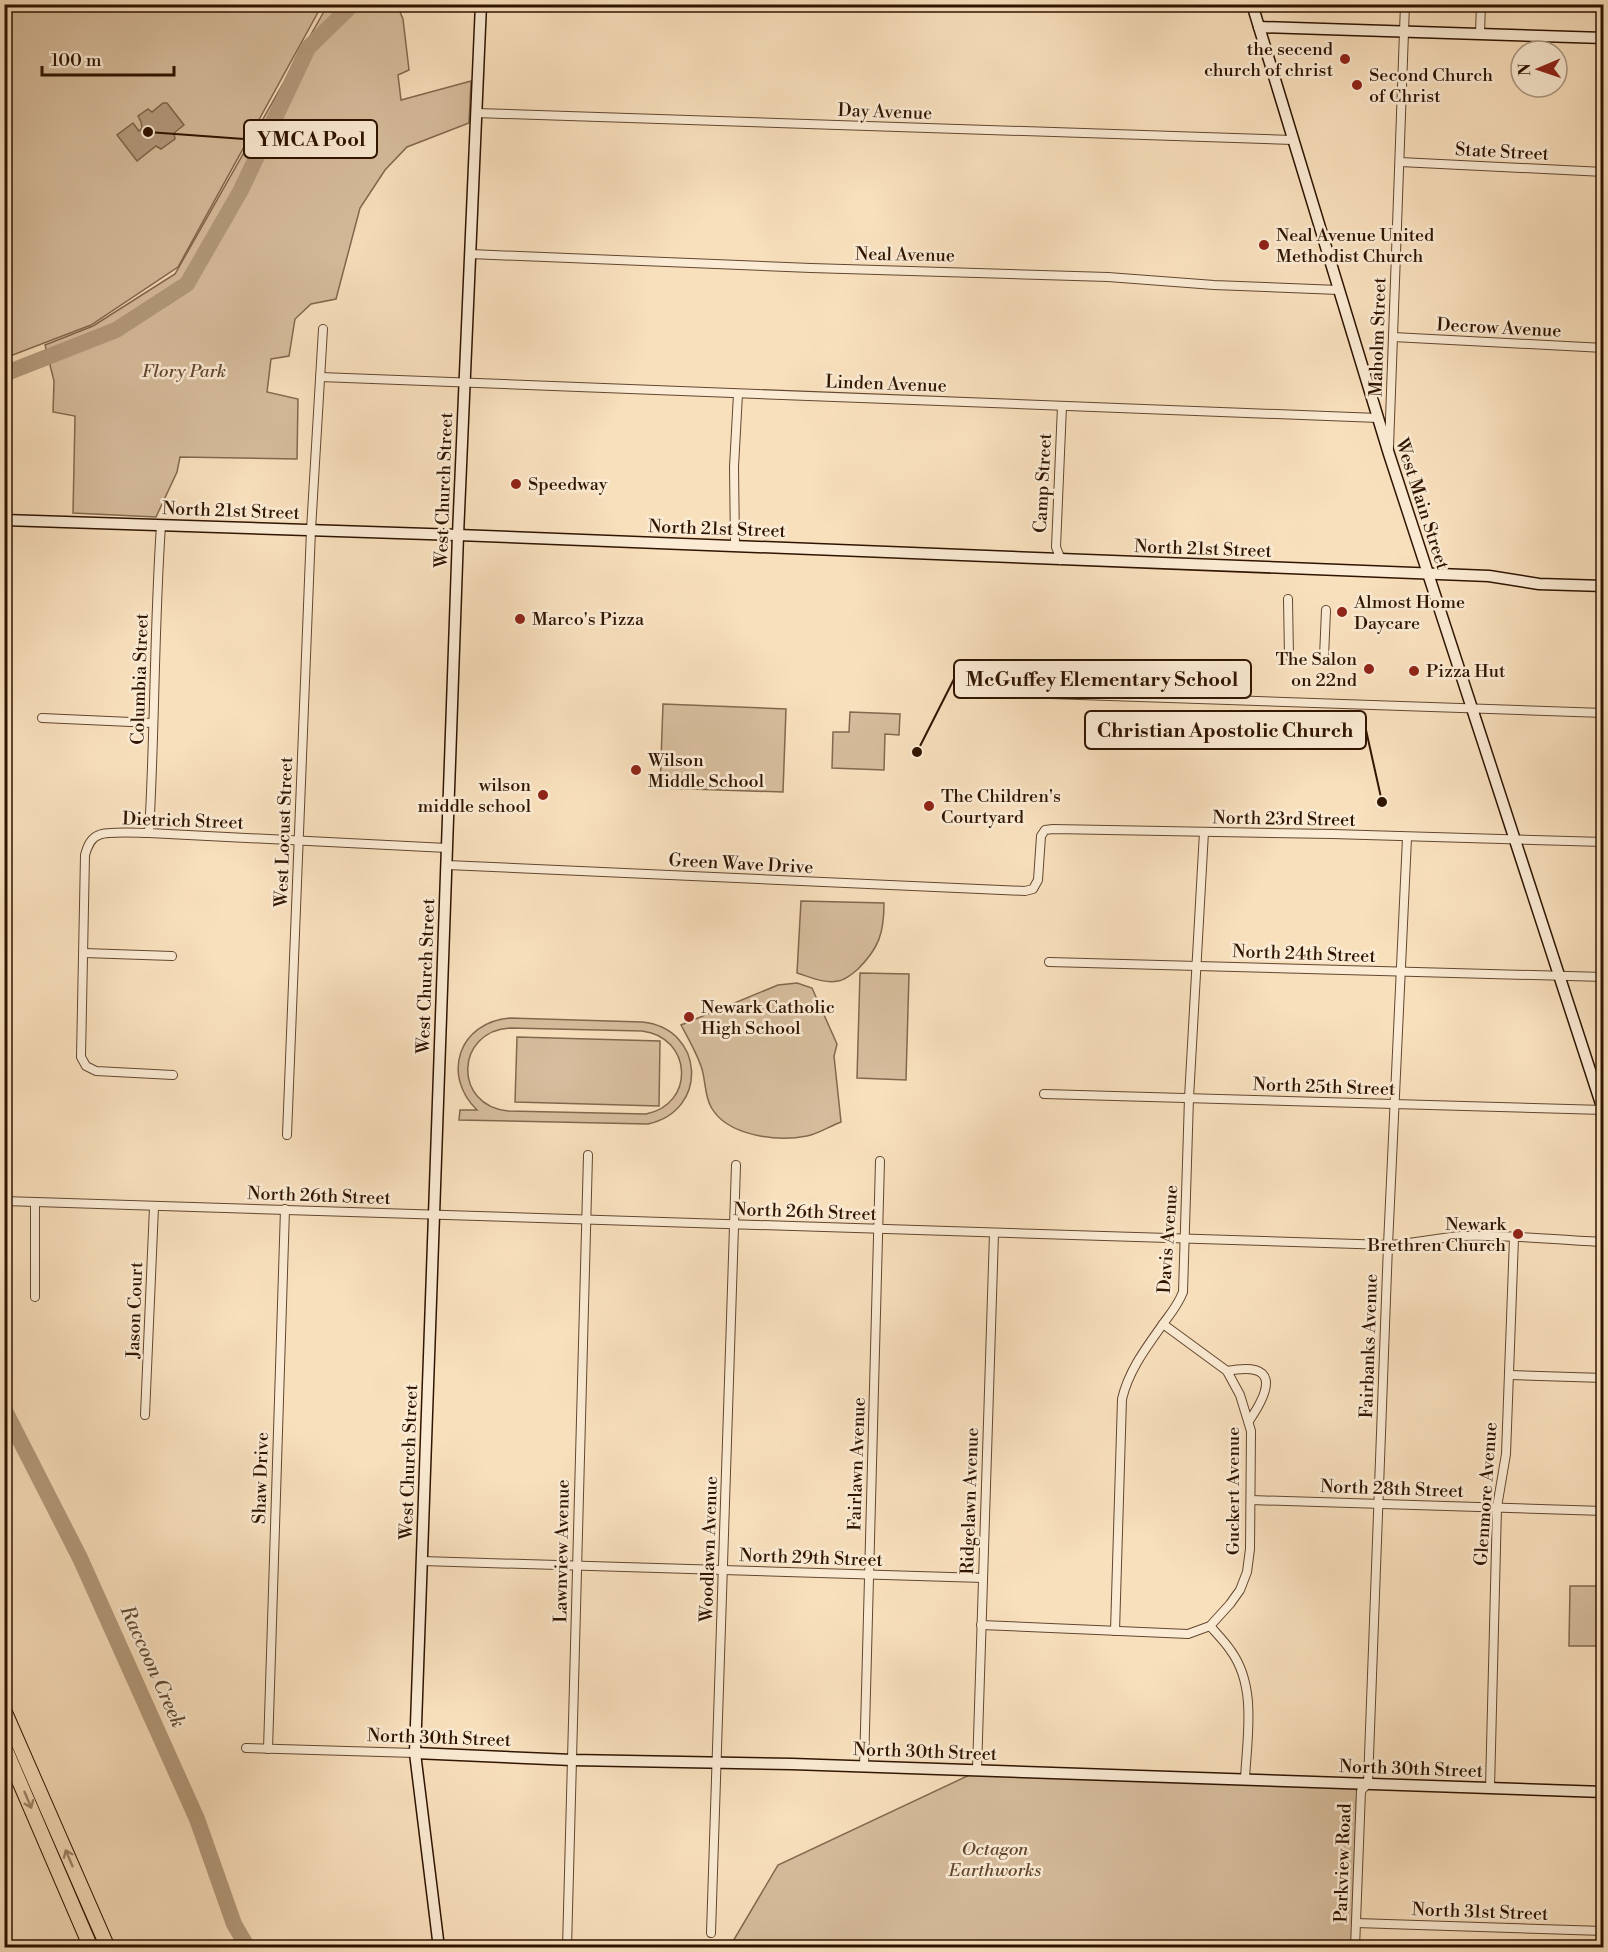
<svg xmlns="http://www.w3.org/2000/svg" width="1608" height="1952" viewBox="0 0 1608 1952" font-family="'Libre Bodoni',serif">
<style>
.green{fill:#d7bd9d;stroke:#83684e;stroke-width:1.5;fill-rule:evenodd}
.water{fill:#b49b7d;stroke:#7f654b;stroke-width:1.5}
.lines{fill:none;stroke-linecap:round;stroke-linejoin:round}
.river{stroke:#b49b7d;stroke-width:16}
.street-casing{stroke:#62472f;stroke-width:10}
.secondary-casing{stroke:#2f1400;stroke-width:13}
.highway-casing{stroke:#2f1400;stroke-width:16}
.street{stroke:#fbebd4;stroke-width:8}
.secondary{stroke:#fbebd4;stroke-width:10}
.highway{stroke:#f9e0bd;stroke-width:14}
.oneway{stroke:#9e8468}
.poi-dot{fill:#8f2418;stroke:#fbebd4;stroke-width:2}
.labels{text-anchor:middle;dominant-baseline:central;stroke-width:5;stroke-linejoin:round;paint-order:stroke}
.poi-label{font-size:18px;fill:#2f1400;stroke:#fbebd4;text-anchor:start}
.street-label{font-size:18px;fill:#2f1400;stroke:#fbebd4}
.park-label{font-size:18px;font-style:italic;fill:#61472f;stroke:#fbebd4}
.water-label{font-size:20px;font-style:italic;fill:#644a32;stroke:#fbebd4}
.leader{fill:none;stroke:#2f1400;stroke-width:2}
.callout-dot{fill:#2f1400;stroke:#fbebd4;stroke-width:2}
.callout{fill:#fbebd4;stroke:#2f1400;stroke-width:2}
.callout-label{font-size:20px;text-anchor:middle;font-weight:bold;fill:#2f1400}
</style>
<rect width="100%" height="100%" fill="#f9e0bd"/>
<filter id="stains"><feTurbulence type="fractalNoise" baseFrequency=".00333" numOctaves="4"/><feColorMatrix values="0 0 0 0 .2 0 0 0 0 .09 0 0 0 0 .02 0 0 0 .5 -.17"/></filter>
<radialGradient id="worn" r=".72"><stop offset=".6" stop-color="#630" stop-opacity="0"/><stop offset="1" stop-color="#630" stop-opacity=".3"/></radialGradient>
<g class="green">
<polygon points="5,5 322,5 178,267 91,325 5,358"/>
<polygon points="330,5 397,5 403,19 409,70 398,75 401,100 471,81 469,123 407,147 385,170 360,208 336,299 311,304 295,319 289,356 271,359 267,392 298,399 297,459 180,457 177,472 156,517 73,513 75,416 53,412 54,381 45,345 93,326 175,274 326,8"/>
<polygon points="663,704 786,709 783,792 660,788"/>
<polygon points="850,712 900,714 899,735 885,734 884,770 832,768 833,732 849,732"/>
<path d="M801 901 884 903C884 933 879 948 858 969 852 974 846 980 838 981 825 984 810 977 797 973Z"/>
<polygon points="860,973 909,974 906,1080 857,1078"/>
<path d="M797 983 812 988 837 1044 834 1056 841 1122C830 1126 818 1134 807 1136 777 1142 727 1136 711 1107 704 1094 706 1080 701 1066 696 1052 688 1038 681 1025L778 985Z"/>
<path d="M510 1018 642 1022C705 1028 709 1111 648 1124L459 1120 460 1110H477C441 1075 459 1022 510 1018ZM510 1028 642 1031C692 1037 696 1104 646 1114L508 1111C453 1106 455 1031 510 1028Z"/>
<polygon points="517,1037 660,1041 659,1106 515,1102"/>
<polygon points="1570,1586 1602,1586 1600,1646 1569,1646"/>
<polygon points="978,1771 1357,1787 1352,1947 729,1948 778,1865"/>
</g>
<polygon class="water" points="163,103 167,103 184,125 174,133 175,139 161,149 156,146 137,161 117,135 133,123 139,131 142,128 141,122 138,116 148,109 152,112"/>
<g class="lines">
<g class="river">
<polyline points="4,374 116,330 187,284 241,190 308,48 353,4"/>
<polyline points="4,1409 80,1558 197,1819 234,1924 248,1948"/>
</g>
<defs>
<g id="street">
<polyline points="1480,33 1481,4"/>
<polyline points="476,113 1293,140"/>
<polyline points="1400,162 1604,172"/>
<polyline points="470,254 811,268 1108,277 1214,285 1339,290"/>
<polyline points="1393,337 1604,348"/>
<polyline points="320,377 1378,418"/>
<polyline points="1389,447 1405,4"/>
<polyline points="735,546 734,467 738,394"/>
<polyline points="1061,560 1056,547 1062,406"/>
<polyline points="1288,599 1289,656"/>
<polyline points="1324,657 1326,610"/>
<polyline points="1021,693 1604,713"/>
<polyline points="42,718 153,723"/>
<path d="M149 833C155 731 154 628 161 525"/>
<polyline points="447,865 1025,891 1033,889 1038,880 1041,836 1045,830 1053,829 1332,834 1604,842"/>
<polyline points="84,953 172,956"/>
<polyline points="1049,962 1604,977"/>
<path d="M173 1075 96 1071 86 1066 81 1057 85 855C87 848 90 838 99 835 108 831 137 833 149 833L447 848"/>
<polyline points="1044,1094 1604,1110"/>
<polyline points="287,1135 311,530 323,329"/>
<path d="M4 1201 1388 1245C1413 1244 1436 1238 1461 1236 1506 1234 1558 1240 1604 1242"/>
<polyline points="35,1202 35,1297"/>
<path d="M1227 1371C1279 1361 1271 1389 1249 1421"/>
<polyline points="1510,1375 1604,1378"/>
<polyline points="145,1415 154,1207"/>
<polyline points="1251,1500 1604,1511"/>
<polyline points="422,1561 983,1578"/>
<polyline points="981,1625 1188,1634 1210,1626 1230,1604 1240,1590 1247,1572 1250,1549 1251,1431 1240,1395 1227,1371 1163,1324"/>
<path d="M1210 1626C1217 1634 1225 1642 1231 1651 1257 1687 1247 1737 1245 1779"/>
<path d="M1115 1631 1122 1399C1129 1370 1146 1348 1163 1324 1171 1313 1178 1305 1183 1292L1189 1098 1204 832"/>
<polyline points="246,1748 415,1753"/>
<polyline points="268,1749 285,1209"/>
<polyline points="864,1767 880,1161"/>
<polyline points="977,1770 994,1233"/>
<polyline points="1490,1788 1497,1507 1506,1454 1514,1238"/>
<polyline points="1356,1923 1604,1931"/>
<polyline points="711,1933 736,1165"/>
<polyline points="567,1948 588,1155"/>
<polyline points="1355,1948 1361,1791 1368,1783 1388,1245 1407,838"/>
</g>
<g id="secondary">
<polyline points="1252,4 1389,454 1604,1113"/>
<polyline points="1259,27 1604,38"/>
<polyline points="4,520 458,535 1489,576 1539,584 1604,586"/>
<polyline points="415,1753 572,1760 792,1764 1604,1792"/>
<polyline points="439,1948 415,1753 458,535 481,4"/>
</g>
<g id="highway">
<polyline points="4,1710 108,1948"/>
<polyline points="4,1746 91,1948"/>
</g>
</defs>
<use href="#street" class="street-casing"/>
<use href="#secondary" class="secondary-casing"/>
<use href="#highway" class="highway-casing"/>
<use href="#street" class="street"/>
<use href="#secondary" class="secondary"/>
<use href="#highway" class="highway"/>
</g>
<defs><path id="oneway-shaft" d="M-6 0H5M1.5-3L5.5 0L1.5 3" fill="none" stroke-width="1.6" stroke-linecap="round" stroke-linejoin="round" transform="scale(1.5)"/></defs>
<g class="oneway">
<use href="#oneway-shaft" transform="translate(28 1800) rotate(67)"/>
<use href="#oneway-shaft" transform="translate(69 1858) rotate(-113)"/>
</g>
<g class="poi-dot">
<circle cx="1345" cy="59" r="6"/>
<circle cx="1357" cy="85" r="6"/>
<circle cx="1264" cy="245" r="6"/>
<circle cx="516" cy="484" r="6"/>
<circle cx="1342" cy="612" r="6"/>
<circle cx="520" cy="619" r="6"/>
<circle cx="1369" cy="669" r="6"/>
<circle cx="1414" cy="671" r="6"/>
<circle cx="636" cy="770" r="6"/>
<circle cx="543" cy="795" r="6"/>
<circle cx="929" cy="806" r="6"/>
<circle cx="689" cy="1017" r="6"/>
<circle cx="1518" cy="1234" r="6"/>
</g>
<g class="labels">
<g class="poi-label">
<text x="1333" y="49" text-anchor="end">the secend<tspan x="1333" dy="21">church of christ</tspan></text>
<text x="1369" y="75">Second Church<tspan x="1369" dy="21">of Christ</tspan></text>
<text x="1276" y="235">Neal Avenue United<tspan x="1276" dy="21">Methodist Church</tspan></text>
<text x="528" y="484">Speedway</text>
<text x="1354" y="602">Almost Home<tspan x="1354" dy="21">Daycare</tspan></text>
<text x="532" y="619">Marco's Pizza</text>
<text x="1357" y="659" text-anchor="end">The Salon<tspan x="1357" dy="21">on 22nd</tspan></text>
<text x="1426" y="671">Pizza Hut</text>
<text x="648" y="760">Wilson<tspan x="648" dy="21">Middle School</tspan></text>
<text x="531" y="785" text-anchor="end">wilson<tspan x="531" dy="21">middle school</tspan></text>
<text x="941" y="796">The Children's<tspan x="941" dy="21">Courtyard</tspan></text>
<text x="701" y="1007">Newark Catholic<tspan x="701" dy="21">High School</tspan></text>
<text x="1506" y="1224" text-anchor="end">Newark<tspan x="1506" dy="21">Brethren Church</tspan></text>
</g>
<g class="street-label">
<text transform="translate(885 112) rotate(2)">Day Avenue</text>
<text transform="translate(1502 152) rotate(3)">State Street</text>
<text transform="translate(905 255) rotate(1)">Neal Avenue</text>
<text transform="translate(1499 328) rotate(3)">Decrow Avenue</text>
<text transform="translate(1378 337) rotate(-88)">Maholm Street</text>
<text transform="translate(886 384) rotate(2)">Linden Avenue</text>
<text transform="translate(1043 483) rotate(-87)">Camp Street</text>
<text transform="translate(444 490) rotate(-88)">West Church Street</text>
<text transform="translate(1422 504) rotate(72)">West Main Street</text>
<text transform="translate(231 511) rotate(2)">North 21st Street</text>
<text transform="translate(717 529) rotate(2)">North 21st Street</text>
<text transform="translate(1203 549) rotate(2)">North 21st Street</text>
<text transform="translate(140 679) rotate(-88)">Columbia Street</text>
<text transform="translate(1284 819) rotate(1)">North 23rd Street</text>
<text transform="translate(183 821) rotate(2)">Dietrich Street</text>
<text transform="translate(284 832) rotate(-88)">West Locust Street</text>
<text transform="translate(741 864) rotate(3)">Green Wave Drive</text>
<text transform="translate(1304 954) rotate(2)">North 24th Street</text>
<text transform="translate(426 976) rotate(-88)">West Church Street</text>
<text transform="translate(1324 1087) rotate(2)">North 25th Street</text>
<text transform="translate(319 1196) rotate(2)">North 26th Street</text>
<text transform="translate(805 1212) rotate(2)">North 26th Street</text>
<text transform="translate(1168 1239) rotate(-86)">Davis Avenue</text>
<text transform="translate(135 1310) rotate(-88)">Jason Court</text>
<text transform="translate(1369 1346) rotate(-88)">Fairbanks Avenue</text>
<text transform="translate(409 1462) rotate(-88)">West Church Street</text>
<text transform="translate(857 1464) rotate(-88)">Fairlawn Avenue</text>
<text transform="translate(261 1478) rotate(-88)">Shaw Drive</text>
<text transform="translate(1392 1489) rotate(2)">North 28th Street</text>
<text transform="translate(1233 1491) rotate(-90)">Guckert Avenue</text>
<text transform="translate(1486 1494) rotate(-86)">Glenmore Avenue</text>
<text transform="translate(970 1501) rotate(-88)">Ridgelawn Avenue</text>
<text transform="translate(709 1549) rotate(-88)">Woodlawn Avenue</text>
<text transform="translate(562 1551) rotate(-89)">Lawnview Avenue</text>
<text transform="translate(811 1558) rotate(2)">North 29th Street</text>
<text transform="translate(439 1738) rotate(2)">North 30th Street</text>
<text transform="translate(925 1752) rotate(2)">North 30th Street</text>
<text transform="translate(1411 1769) rotate(2)">North 30th Street</text>
<text transform="translate(1343 1863) rotate(-88)">Parkview Road</text>
<text transform="translate(1480 1912) rotate(2)">North 31st Street</text>
</g>
<g class="park-label">
<text x="184" y="371">Flory Park</text>
<text x="995" y="1849">Octagon<tspan x="995" dy="21">Earthworks</tspan></text>
</g>
<g class="water-label">
<text transform="translate(152 1667) rotate(66)">Raccoon Creek</text>
</g>
</g>
<path class="leader" d="M148 132L244 139M917 752L954 679M1382 802L1366 730"/>
<g class="callout-dot">
<circle cx="148" cy="132" r="6"/>
<circle cx="917" cy="752" r="6"/>
<circle cx="1382" cy="802" r="6"/>
</g>
<g class="callout">
<rect x="244" y="120" width="133" height="38" rx="6"/>
<rect x="954" y="660" width="297" height="38" rx="6"/>
<rect x="1085" y="711" width="281" height="38" rx="6"/>
</g>
<g class="callout-label">
<text x="311" y="146">YMCA Pool</text>
<text x="1102" y="686">McGuffey Elementary School</text>
<text x="1225" y="737">Christian Apostolic Church</text>
</g>
<rect width="1608" height="1952" fill="none" stroke="#f9e0bd" stroke-width="24"/>
<rect x="6" y="6" width="1596" height="1940" fill="none" stroke="#2f1400" stroke-width="3"/>
<rect x="12" y="12" width="1584" height="1928" fill="none" stroke="#2f1400" stroke-width="1.5"/>
<g transform="translate(1539 69) rotate(268)"><circle r="28" fill="#fbebd4" stroke="#a9957f" stroke-width="1.5"/>
<path d="M0-4.5L10 22L0 15L-10 22Z" fill="#8f2418"/>
<text y="-9" font-size="16" font-weight="bold" text-anchor="middle" fill="#2f1400">N</text>
</g>
<path d="M42 66v9h132v-9" fill="none" stroke="#2f1400" stroke-width="3"/>
<text x="51" y="66" font-size="18" fill="#2f1400" stroke="#fbebd4" stroke-width="4.5" paint-order="stroke">100 m</text>
<rect width="100%" height="100%" filter="url(#stains)"/>
<rect width="100%" height="100%" fill="url(#worn)"/>
</svg>
